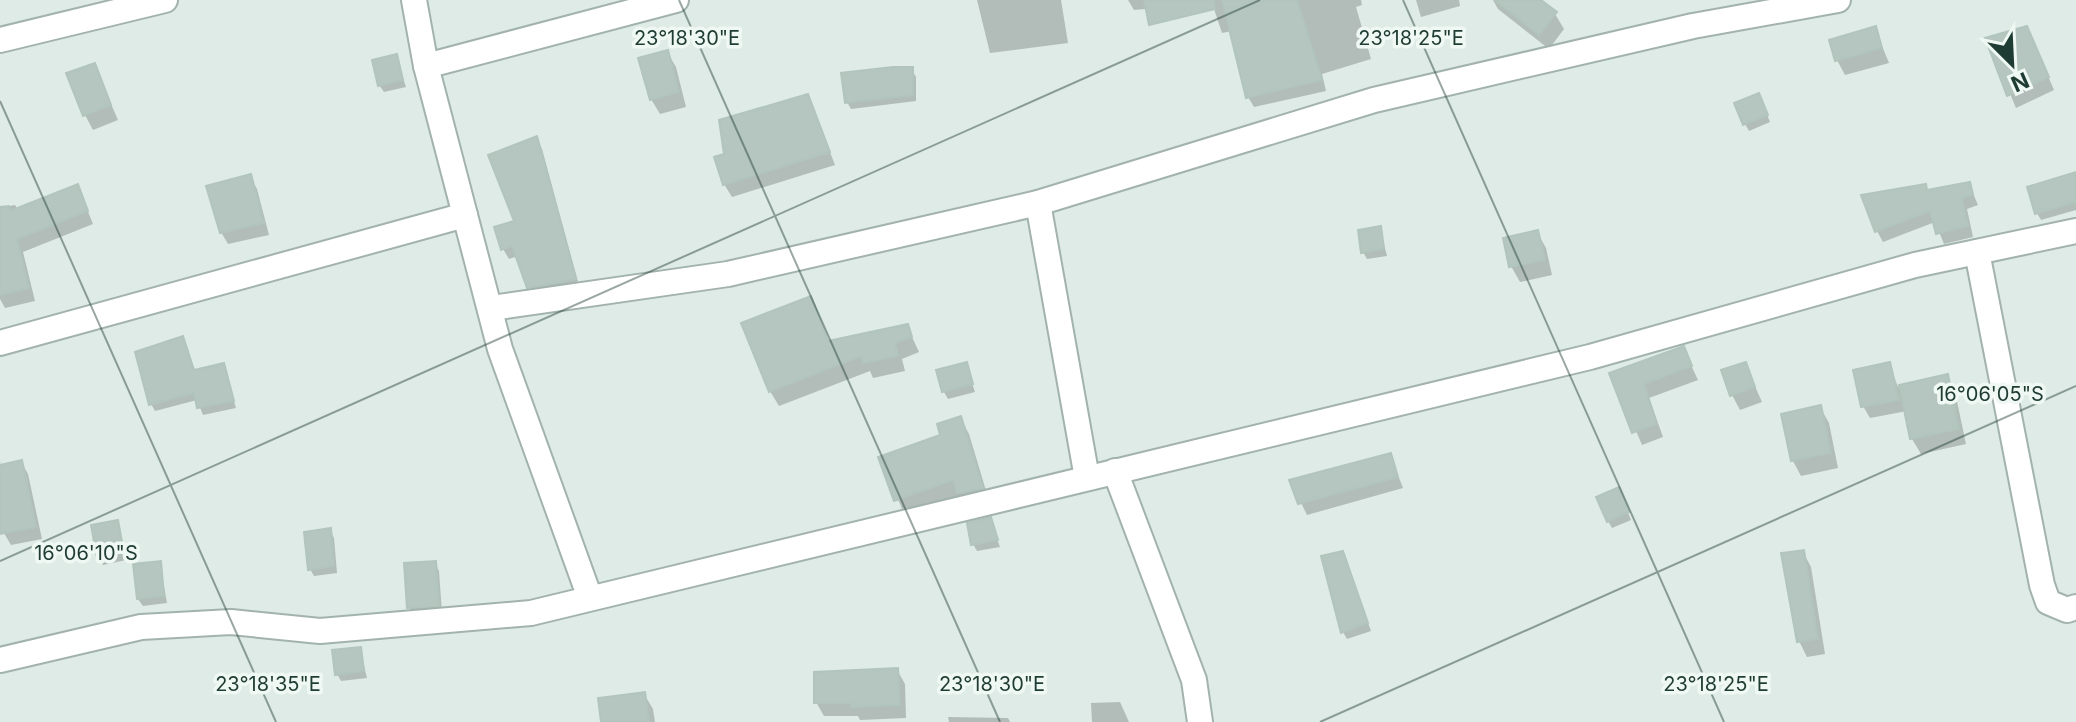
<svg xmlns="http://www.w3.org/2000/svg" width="2076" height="722" viewBox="0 0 2076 722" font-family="Inter,sans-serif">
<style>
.shadow{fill:#0003}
.building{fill:#b4c6bf;stroke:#b1c5bd;stroke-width:2}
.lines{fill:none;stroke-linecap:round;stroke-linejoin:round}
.minor-casing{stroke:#a2b3ad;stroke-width:28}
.minor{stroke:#fff;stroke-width:24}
.ticks{fill:none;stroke:#1f3c34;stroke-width:2;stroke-opacity:0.45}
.ticks-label{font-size:20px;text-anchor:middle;fill:#1f3c34;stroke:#f0f8f4;stroke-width:7;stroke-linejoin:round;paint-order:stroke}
</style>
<rect width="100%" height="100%" fill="#dfebe6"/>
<g class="shadow">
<polygon points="977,0 1061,0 1068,43 990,53"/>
<polygon points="1128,0 1165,0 1167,7 1134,10"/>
<polygon points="1211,0 1361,0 1362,5 1356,7 1371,59 1322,74 1326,91 1254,107 1248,97 1232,31 1222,33"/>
<polygon points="1416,0 1459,0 1460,6 1421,17"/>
<polygon points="1493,0 1538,0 1555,14 1564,29 1549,49 1498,9"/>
<polygon points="1875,29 1889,63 1845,75 1837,60"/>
<polygon points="1987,39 2033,41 2054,90 2016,108"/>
<polygon points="667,52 676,67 686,107 660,114 651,99"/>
<polygon points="396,57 406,87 384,92 379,85"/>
<polygon points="94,65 118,120 93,130 85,115"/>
<polygon points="912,70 916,77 916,101 851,109 847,102"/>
<polygon points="808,96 835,165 732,197 724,184"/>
<polygon points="1762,102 1770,122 1749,131 1745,124"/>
<polygon points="536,138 542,149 580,289 535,297 518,256 509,259 503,249 516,222"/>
<polygon points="2076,174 2076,210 2041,220 2037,213"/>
<polygon points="250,177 257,189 269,235 228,244 221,232"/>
<polygon points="1969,184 1978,205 1967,209 1973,237 1944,244 1935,222 1883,242 1877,231 1925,186 1929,192"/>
<polygon points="78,187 93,224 23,252 35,301 5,308 0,299 0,208 15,205 18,210"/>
<polygon points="1380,229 1387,256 1367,259 1363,252"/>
<polygon points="1537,232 1546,248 1552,275 1520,282 1511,266"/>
<polygon points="810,298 829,343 907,326 919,352 902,359 905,371 873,378 870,371 779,406 770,391"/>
<polygon points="182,338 195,372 223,365 236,408 203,415 197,400 155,411 151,404"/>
<polygon points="1683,348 1698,380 1649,398 1663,437 1642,445 1612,374"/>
<polygon points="1745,364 1762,402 1740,410 1732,395"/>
<polygon points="1889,364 1898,387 1947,376 1955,392 1966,444 1921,454 1912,439 1907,411 1870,418 1863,406"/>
<polygon points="966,365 975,392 948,399 944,392"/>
<polygon points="1820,407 1829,423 1838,468 1801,476 1793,461"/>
<polygon points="961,419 969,434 990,504 968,507 961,495 905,516 881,458 942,436"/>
<polygon points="1390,455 1403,488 1307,515 1291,482"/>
<polygon points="0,460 1,467 21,462 28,474 42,539 11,545 4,533"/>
<polygon points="1622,497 1631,520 1612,528 1608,521"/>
<polygon points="990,520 1000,547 977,551 973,544"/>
<polygon points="117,522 126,560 103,565 99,557"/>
<polygon points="330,531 334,538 337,573 314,576 310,569"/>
<polygon points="1803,552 1811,567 1825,654 1807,657 1799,641"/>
<polygon points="1346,561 1371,631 1347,639 1343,632"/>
<polygon points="160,563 167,603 143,606 138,599"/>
<polygon points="435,563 439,571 442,613 414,615 409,608 406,565"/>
<polygon points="360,649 367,678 341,681 337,674"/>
<polygon points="897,670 905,684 906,718 860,720 858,716 824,716 816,702"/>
<polygon points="644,694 653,709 655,722 603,722"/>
<polygon points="1120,702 1129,722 1092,722 1091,703"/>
<polygon points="948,717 1008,718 1010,722 949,722"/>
</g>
<g class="building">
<polygon points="1144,0 1214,0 1215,9 1149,25"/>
<polygon points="1222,0 1297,0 1322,80 1246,98"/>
<polygon points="1495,0 1541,0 1557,12 1539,35"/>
<polygon points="1876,26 1882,48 1835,61 1829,40"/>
<polygon points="2027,26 2049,77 2007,96 1985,38"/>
<polygon points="668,50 679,92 650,100 638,58"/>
<polygon points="397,54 403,80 378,86 372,60"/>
<polygon points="95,63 111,105 83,116 66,73"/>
<polygon points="893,67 913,67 913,95 845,103 841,73"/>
<polygon points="1759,93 1768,115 1743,125 1734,103"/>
<polygon points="808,94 830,152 723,185 714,157 724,154 719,120"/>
<polygon points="537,136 576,279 527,288 512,246 501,250 494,227 514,221 488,155"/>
<polygon points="2076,172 2076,202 2035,214 2027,187"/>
<polygon points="251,174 264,223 220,233 206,186"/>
<polygon points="1970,182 1973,194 1962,198 1968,226 1936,234 1930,211 1875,232 1861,195 1926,184 1927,190"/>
<polygon points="78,184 88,211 17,239 29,288 0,295 0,207 9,206 10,211"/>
<polygon points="1381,226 1384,249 1361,253 1358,230"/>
<polygon points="1538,230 1545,260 1509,267 1503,238"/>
<polygon points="811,296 828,341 908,324 912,337 895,343 898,356 863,363 861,356 769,392 741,323"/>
<polygon points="183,336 194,370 224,363 234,401 197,408 194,393 149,405 135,352"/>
<polygon points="1684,346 1692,366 1644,384 1657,424 1632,433 1609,373"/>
<polygon points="967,362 973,384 942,392 936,370"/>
<polygon points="1746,362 1755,387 1730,396 1721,370"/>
<polygon points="1890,362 1899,400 1861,407 1853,370"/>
<polygon points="1948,374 1959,429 1910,439 1899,385"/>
<polygon points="1821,405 1831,453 1791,461 1781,414"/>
<polygon points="961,416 983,488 957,493 953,480 894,501 878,457 940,435 937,424"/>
<polygon points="1391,453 1398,477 1298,504 1289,480"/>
<polygon points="22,460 36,527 0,534 0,465"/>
<polygon points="1619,487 1629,512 1607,522 1596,497"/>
<polygon points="991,517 998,540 971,545 967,523"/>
<polygon points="118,520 124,553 97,558 91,525"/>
<polygon points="331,528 334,566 308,570 304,532"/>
<polygon points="1804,550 1818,639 1797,642 1781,553"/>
<polygon points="1343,551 1368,623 1341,633 1321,556"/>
<polygon points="161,561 164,596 137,599 133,564"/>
<polygon points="436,561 439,606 407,608 404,563"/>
<polygon points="361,647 364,671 335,675 332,650"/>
<polygon points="898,668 900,705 851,707 851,703 814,703 814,672"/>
<polygon points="645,692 649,722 601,722 598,698"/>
</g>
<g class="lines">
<defs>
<g id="minor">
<polyline points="414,0 426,66 500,349 590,598"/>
<polyline points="0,40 165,0"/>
<polyline points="426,66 676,0"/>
<polyline points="1038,203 1087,478"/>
<polyline points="1977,252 2042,585 2048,602 2067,610 2076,607"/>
<polyline points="492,308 728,274 1038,203 1374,100 1693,26 1838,0"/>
<polyline points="0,343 465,215"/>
<polyline points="1115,471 1194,680 1200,722"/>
<polyline points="0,660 141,627 231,622 320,631 531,613 1590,357 1915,265 2076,231"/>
</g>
</defs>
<use href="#minor" class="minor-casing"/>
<use href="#minor" class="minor"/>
</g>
<path class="ticks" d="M679 0 1000 722M1403 0 1724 722M0 101 276 722M0 561 1260 0M1320 722 2076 386"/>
<g class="ticks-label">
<text x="687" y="45">23°18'30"E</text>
<text x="1411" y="45">23°18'25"E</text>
<text x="1990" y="401">16°06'05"S</text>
<text x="86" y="560">16°06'10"S</text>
<text x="268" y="691">23°18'35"E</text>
<text x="992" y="691">23°18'30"E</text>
<text x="1716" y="691">23°18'25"E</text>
</g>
<g transform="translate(2012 64) rotate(156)" stroke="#f0f8f4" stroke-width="6" paint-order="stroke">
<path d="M0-6L14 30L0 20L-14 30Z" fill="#1f3c34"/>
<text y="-12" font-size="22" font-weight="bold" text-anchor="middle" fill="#1f3c34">N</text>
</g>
</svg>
